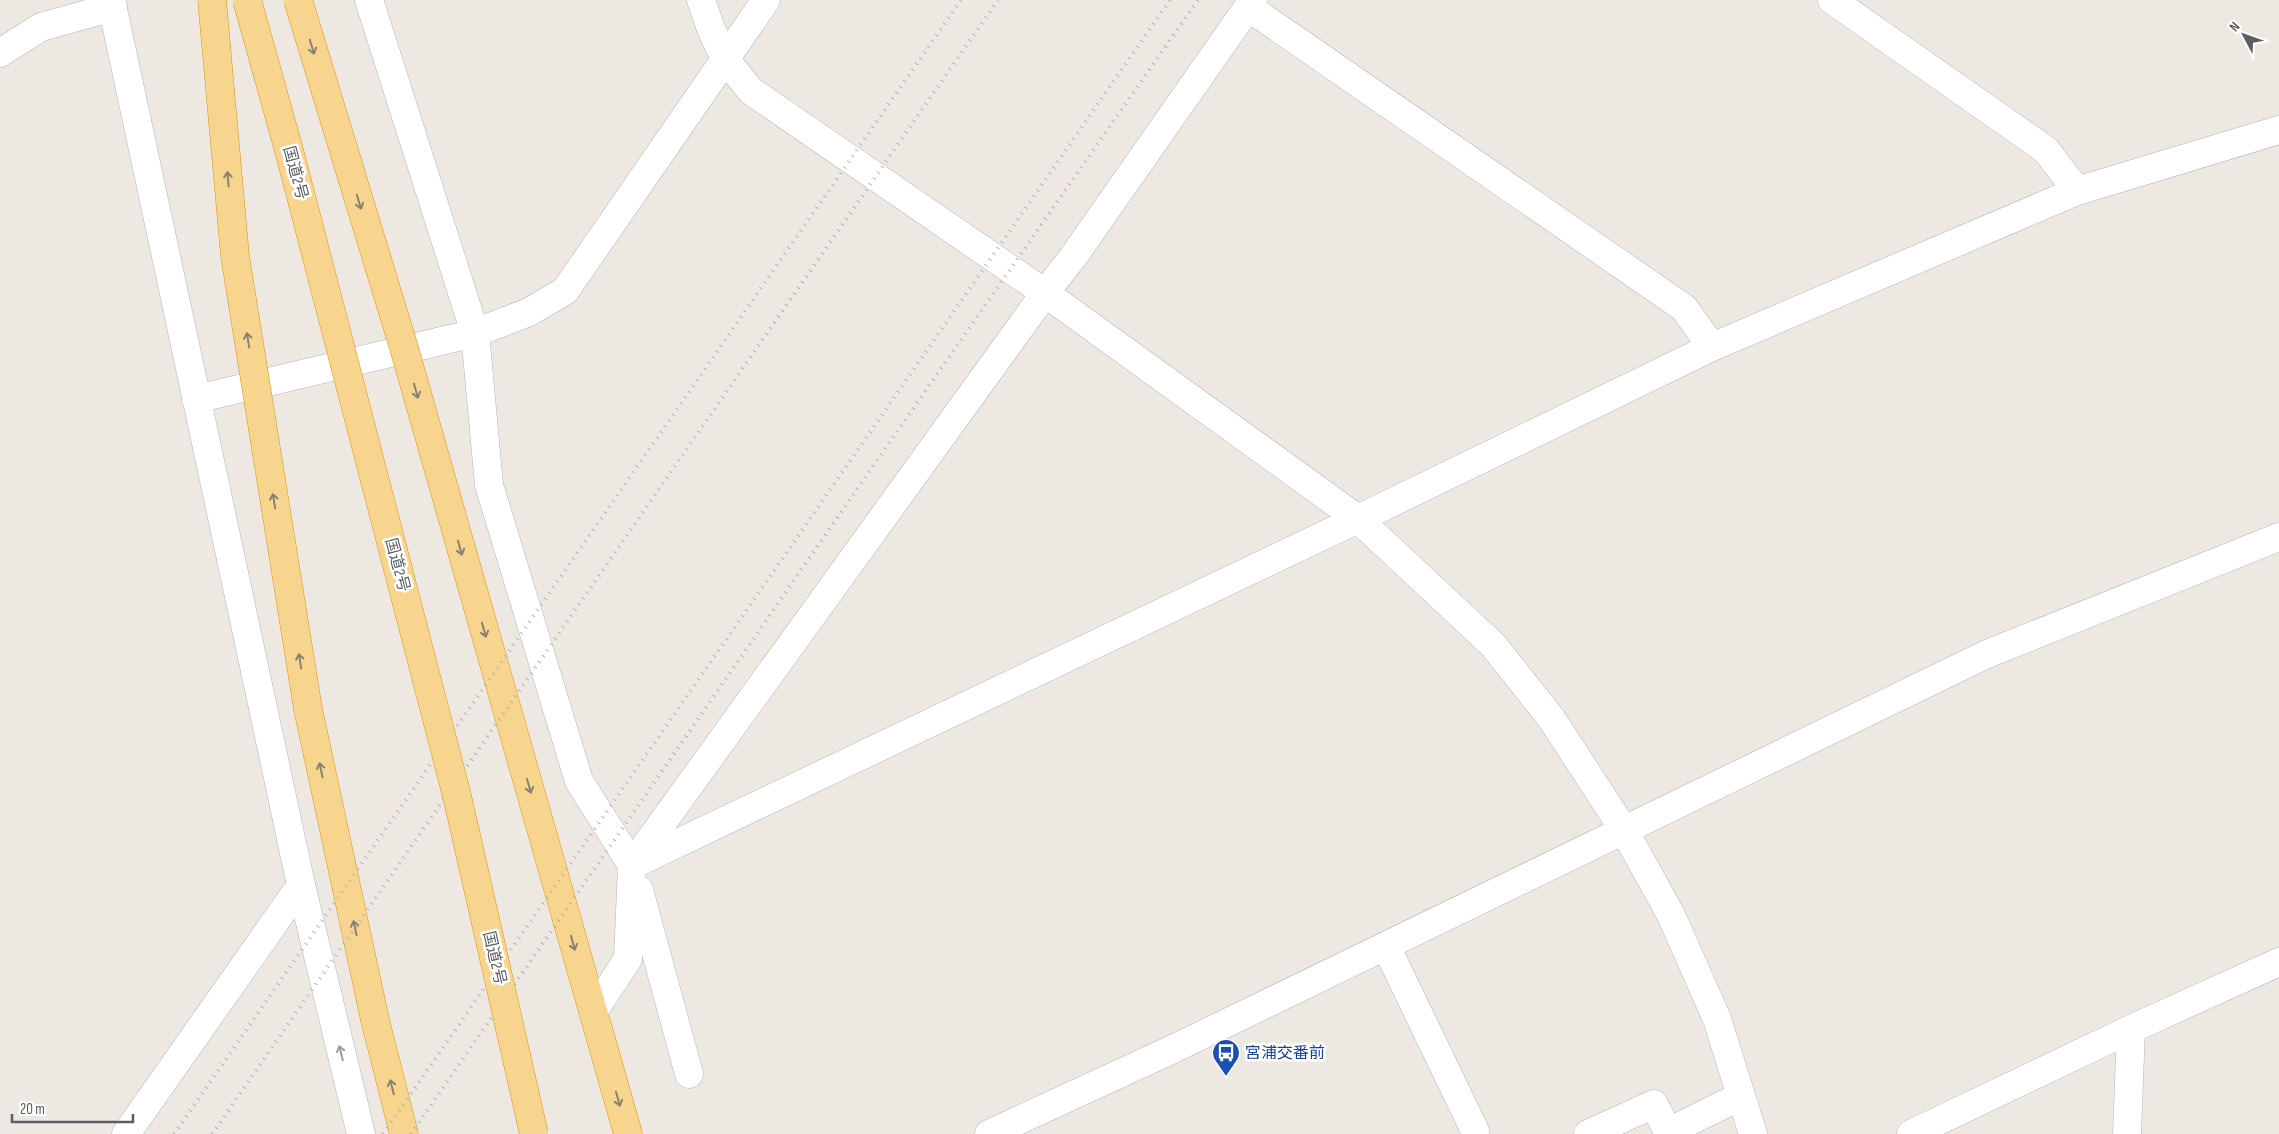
<svg xmlns="http://www.w3.org/2000/svg" width="2279" height="1134" viewBox="0 0 2279 1134" font-family="'Sofia Sans Condensed','Noto Sans JP',sans-serif">
<style>
.lines{fill:none;stroke-linecap:round;stroke-linejoin:round}
.minor-casing{stroke:#b3b5b9;stroke-width:29}
.highway-casing{stroke:#e3900c;stroke-width:29}
.minor{stroke:#fff;stroke-width:28}
.highway{stroke:#f7d58f;stroke-width:28}
.rail{stroke:#b1b2b2;stroke-width:4;stroke-dasharray:1 6;stroke-linecap:butt}
.highway-bridge-casing{stroke:#e3900c;stroke-width:29;stroke-linecap:butt}
.highway-bridge{stroke:#f7d58f;stroke-width:28}
.oneway{stroke:#8a8270}
.oneway2{stroke:#9d9ea1}
.labels{text-anchor:middle;dominant-baseline:central;stroke-width:5;stroke-linejoin:round;paint-order:stroke}
.street-label{font-size:16px;fill:#5b5e62;stroke:#fff}
.transit-label{font-size:16px;fill:#164399;stroke:#fff;text-anchor:start}
</style>
<rect width="100%" height="100%" fill="#ede9e2"/>
<g class="lines">
<defs>
<g id="minor">
<polyline points="111,0 301,885 361,1134"/>
<polyline points="369,0 475,333 489,485 579,781 632,865 628,959 593,1012"/>
<polyline points="1253,0 1073,257 1045,293 1358,519 1493,645 1551,718 1624,830 1671,915 1717,1019 1753,1134"/>
<polyline points="1832,0 2046,150 2077,191"/>
<polyline points="1248,7 1684,308 1712,347"/>
<polyline points="0,53 41,27 113,7"/>
<polyline points="196,399 475,333 529,312 565,291 766,0"/>
<polyline points="634,862 1045,293 751,91 725,59 711,29 701,0"/>
<polyline points="632,865 1358,519 1712,347 2077,191 2279,130"/>
<polyline points="639,890 689,1074"/>
<polyline points="1386,946 1475,1131"/>
<polyline points="126,1134 301,885"/>
<polyline points="989,1134 1171,1050 1987,654 2279,537"/>
<polyline points="1588,1134 1654,1104 1668,1132 1741,1096"/>
<polyline points="1911,1134 2131,1029 2279,962"/>
<polyline points="2127,1134 2131,1029"/>
</g>
<g id="highway">
<polyline points="471,583 628,1134"/>
<polyline points="308,709 375,1020 404,1134"/>
</g>
</defs>
<use href="#minor" class="minor-casing"/>
<use href="#highway" class="highway-casing"/>
<use href="#minor" class="minor"/>
<use href="#highway" class="highway"/>
<g class="rail">
<polyline points="174,1134 961,0"/>
<polyline points="212,1134 998,0"/>
<polyline points="383,1134 1170,0"/>
<polyline points="411,1134 880,456 1198,0"/>
</g>
<defs>
<g id="highway-bridge">
<polyline points="212,0 235,256 308,709"/>
<polyline points="247,0 290,154 457,796 534,1134"/>
<polyline points="298,0 404,348 471,583"/>
</g>
</defs>
<use href="#highway-bridge" class="highway-bridge-casing"/>
<use href="#highway-bridge" class="highway-bridge"/>
</g>
<defs><path id="oneway-shaft" d="M-6 0H5M1.5-3L5.5 0L1.5 3" fill="none" stroke-width="1.6" stroke-linecap="round" stroke-linejoin="round" transform="scale(1.25)"/></defs>
<g class="oneway">
<use href="#oneway-shaft" transform="translate(312 47) rotate(73)"/>
<use href="#oneway-shaft" transform="translate(228 179) rotate(-95)"/>
<use href="#oneway-shaft" transform="translate(359 202) rotate(73)"/>
<use href="#oneway-shaft" transform="translate(248 340) rotate(-99)"/>
<use href="#oneway-shaft" transform="translate(416 391) rotate(74)"/>
<use href="#oneway-shaft" transform="translate(274 501) rotate(-99)"/>
<use href="#oneway-shaft" transform="translate(460 548) rotate(74)"/>
<use href="#oneway-shaft" transform="translate(484 630) rotate(74)"/>
<use href="#oneway-shaft" transform="translate(300 661) rotate(-99)"/>
<use href="#oneway-shaft" transform="translate(321 770) rotate(-102)"/>
<use href="#oneway-shaft" transform="translate(529 786) rotate(74)"/>
<use href="#oneway-shaft" transform="translate(355 928) rotate(-102)"/>
<use href="#oneway-shaft" transform="translate(573 943) rotate(74)"/>
<use href="#oneway-shaft" transform="translate(392 1087) rotate(-104)"/>
<use href="#oneway-shaft" transform="translate(618 1099) rotate(74)"/>
</g>
<use class="oneway2" href="#oneway-shaft" transform="translate(341 1053) rotate(-104)"/>
<defs>
<symbol id="bus-pin" viewBox="-11 -11 22 30"><path d="M0 17L-7.5 6A9.5 9.5 0 1 1 7.5 6Z" fill="#1a4fb4" stroke="#fff"/><path d="M-5-6H5V4H4V6H2V4H-2V6H-4V4H-5ZM-3.5-4V0h7V-4ZM-3.5 1.2v1.5H-2V1.2ZM2 1.2v1.5H3.5V1.2Z" fill="#fff"/></symbol>
</defs>
<g fill-rule="evenodd">
<use href="#bus-pin" x="1210" y="1037" width="32" height="43"/>
</g>
<g class="labels">
<g class="street-label">
<text transform="translate(295 173) rotate(75)">国道2号</text>
<text transform="translate(397 565) rotate(75)">国道2号</text>
<text transform="translate(494 958) rotate(77)">国道2号</text>
</g>
<g class="transit-label">
<text x="1245" y="1053">宮浦交番前</text>
</g>
</g>
<g transform="translate(2244 35) rotate(311)" stroke="#ffffff" stroke-width="4" paint-order="stroke">
<path d="M0-4L9 19L0 12L-9 19Z" fill="#5b5e62"/>
<text y="-8" font-size="14" font-weight="bold" text-anchor="middle" fill="#5b5e62">N</text>
</g>
<path d="M12 1114v8h121v-8" fill="none" stroke="#5b5e62" stroke-width="2.5"/>
<text x="20" y="1114" font-size="15" fill="#5b5e62" stroke="#ffffff" stroke-width="4" paint-order="stroke">20 m</text>
</svg>
